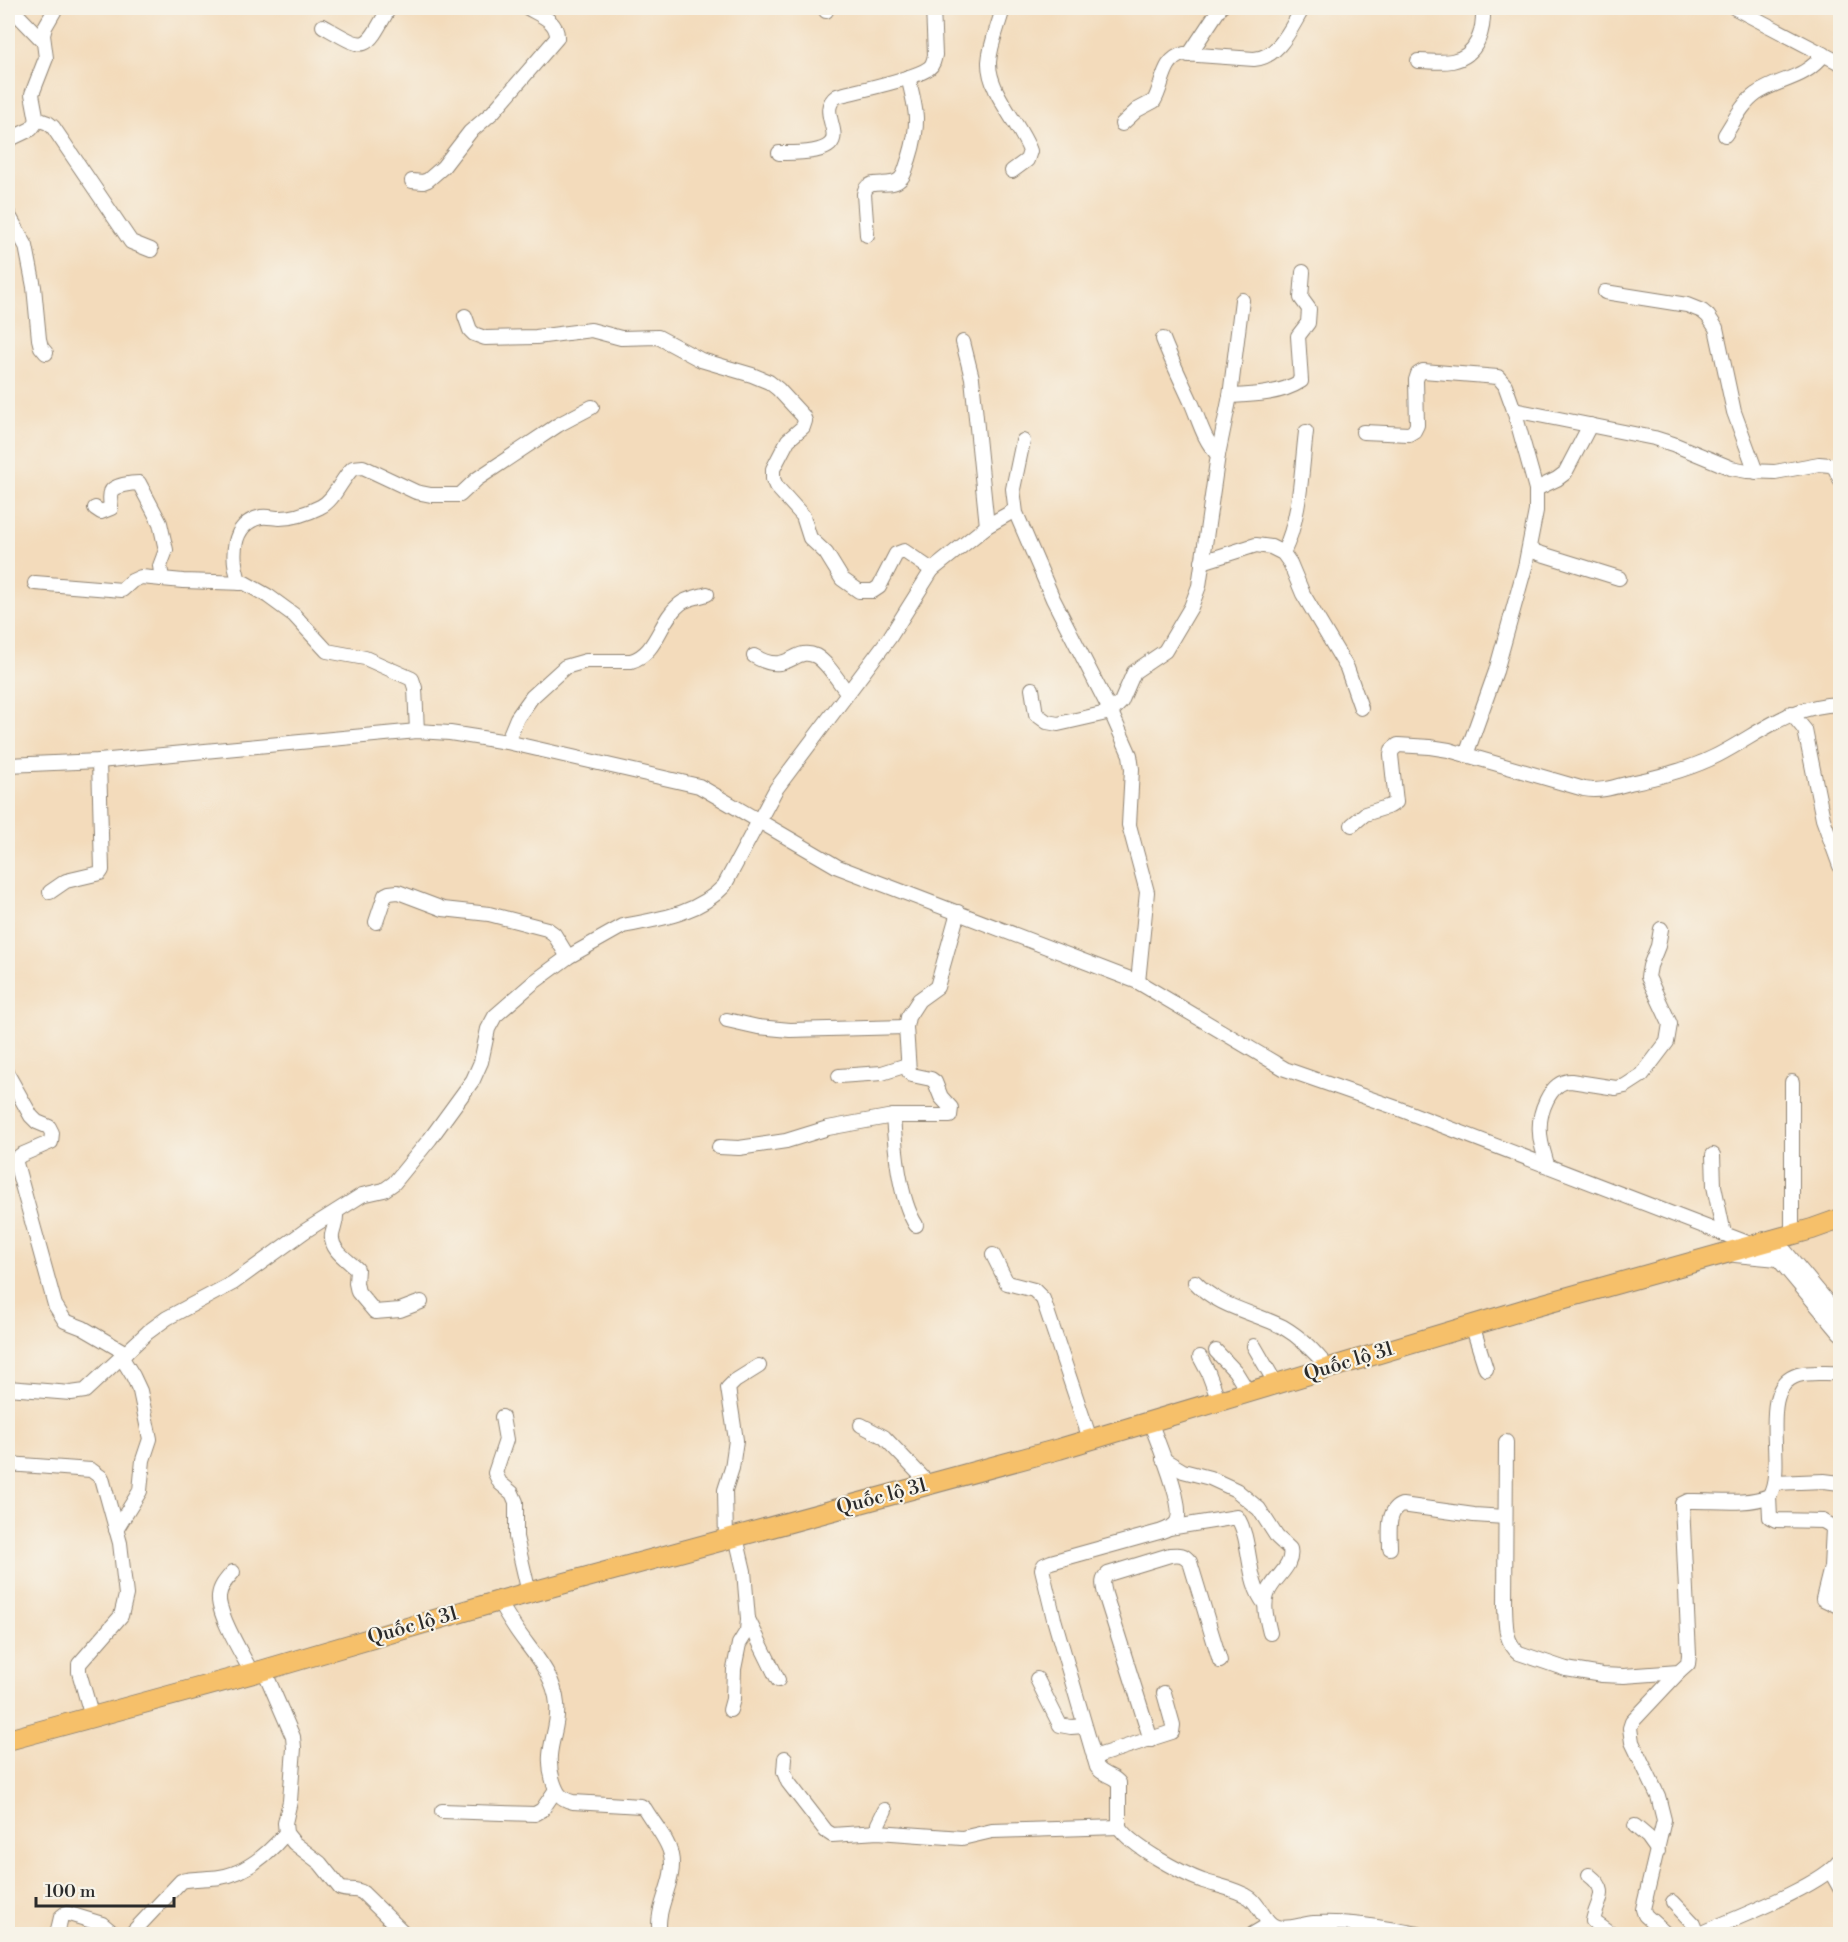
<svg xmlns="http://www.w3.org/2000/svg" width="1848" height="1942" viewBox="0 0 1848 1942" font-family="'Libre Bodoni',serif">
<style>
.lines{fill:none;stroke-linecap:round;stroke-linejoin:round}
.minor-casing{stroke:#8f8373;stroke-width:16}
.highway-casing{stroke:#8f8373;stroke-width:22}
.minor{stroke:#fff;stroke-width:14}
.highway{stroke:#f6c06b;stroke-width:20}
.labels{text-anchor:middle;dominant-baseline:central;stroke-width:4.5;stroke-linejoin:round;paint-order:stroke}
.street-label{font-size:20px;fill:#2b2b2b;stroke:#f7f3e8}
</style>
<rect width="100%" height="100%" fill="#f7f3e8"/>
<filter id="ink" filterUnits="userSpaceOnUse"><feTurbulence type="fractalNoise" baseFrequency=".0167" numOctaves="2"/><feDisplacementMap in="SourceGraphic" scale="12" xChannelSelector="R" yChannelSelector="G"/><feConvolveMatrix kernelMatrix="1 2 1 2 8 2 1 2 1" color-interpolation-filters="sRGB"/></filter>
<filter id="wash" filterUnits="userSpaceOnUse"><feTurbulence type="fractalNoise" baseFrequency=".008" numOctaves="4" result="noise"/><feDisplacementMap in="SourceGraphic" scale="24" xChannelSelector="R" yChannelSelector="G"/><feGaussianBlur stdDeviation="1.35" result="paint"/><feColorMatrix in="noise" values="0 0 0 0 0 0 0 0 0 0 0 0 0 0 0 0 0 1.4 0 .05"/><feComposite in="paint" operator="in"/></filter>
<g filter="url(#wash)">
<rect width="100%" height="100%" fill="#f3dbbb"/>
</g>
<g filter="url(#ink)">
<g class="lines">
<defs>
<g id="minor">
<polyline points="11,8 43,41"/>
<path d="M1003 8C999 25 990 44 989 62 988 92 1020 124 1030 151L1027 160 1012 171"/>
<polyline points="1735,8 1840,63"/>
<polyline points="826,11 826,8"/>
<path d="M323 26C367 51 364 53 389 8"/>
<polyline points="1189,55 1220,8"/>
<path d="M1418 61C1429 61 1441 63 1452 61 1478 56 1484 30 1483 8"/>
<polyline points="37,119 48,123 53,127 131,242 151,250"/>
<path d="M1122 124 1137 110 1154 101C1164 84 1162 59 1184 54L1254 59C1280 57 1291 27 1303 8"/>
<path d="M1725 135C1734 121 1742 104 1756 94 1781 77 1803 81 1824 54"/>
<polyline points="8,140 31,129 37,121 32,94 46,58 43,35 45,27 56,8"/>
<path d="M779 153C876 155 808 116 837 96 856 91 915 79 929 68 933 65 934 60 935 55L933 8"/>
<path d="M412 181 423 182 428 180 443 167 470 132 493 112 557 38C558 21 540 15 528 8"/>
<polyline points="8,214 26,246 34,287 39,339 41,347 46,353"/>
<path d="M867 235 864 194C867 176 888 189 899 180 905 176 906 166 909 159 920 124 917 112 908 77"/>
<polyline points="1605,292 1687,305 1702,311 1708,316 1716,328 1734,412 1756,472"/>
<path d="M1163 339C1172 362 1182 382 1192 404 1200 423 1204 440 1218 455"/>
<polyline points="963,342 972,378 987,526"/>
<path d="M1230 396C1253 395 1281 394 1301 381L1298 336 1308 323 1309 309 1301 298 1303 272"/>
<polyline points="1514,410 1654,438 1673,444 1731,468 1747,471 1775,472 1819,464 1830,465 1835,468 1840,479"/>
<polyline points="1363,432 1409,434 1414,431 1417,425 1416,380 1418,374 1423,371 1498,377 1505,385 1514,410 1536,489 1536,511 1525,567 1496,671 1466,755"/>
<polyline points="1023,441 1013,489 1016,513 1053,599 1111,712 1130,755 1132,769 1129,825 1147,892 1138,982"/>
<polyline points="1536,489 1557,479 1565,473 1590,425"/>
<path d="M95 508 101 512 111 508C111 504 109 496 111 492 113 485 133 483 139 483L160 523 166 550 160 566 162 579"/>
<polyline points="1529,550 1619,578"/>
<path d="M1283 553C1301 517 1301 472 1306 432"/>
<polyline points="1202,562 1256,545 1271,547 1283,553 1290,563 1303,594 1347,668 1361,708"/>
<polyline points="932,570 987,526 1015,510"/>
<polyline points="35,583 122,590 132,581 141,577 183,581 245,583 268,596 294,615 327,651 365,658 412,679 415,688 417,731"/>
<path d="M240 583C231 559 230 524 261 517 267 516 274 518 280 518 293 518 308 513 320 507 335 500 341 479 353 468L363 467 416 492 431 495H460L477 479 558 425 592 407"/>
<path d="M754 656C789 677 794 645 816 656 828 663 838 681 847 692"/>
<polyline points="1032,689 1036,714 1047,722 1058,724 1111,712 1121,702 1134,672 1165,651 1191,607 1199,586 1218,455 1230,396 1242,300"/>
<polyline points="1791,713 1805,730 1823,819 1840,866"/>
<path d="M507 742 517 718 532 697 565 667 586 661H631C658 653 659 620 680 604 687 598 699 597 707 594"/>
<polyline points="8,765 99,761 417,731 450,733 507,742 699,786 838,867 1138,982 1285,1069 1397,1108 1753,1245"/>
<path d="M1352 825 1365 814 1390 806 1396 802 1391 755 1392 750 1398 745 1430 747 1449 750 1584 789C1600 792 1615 787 1630 783 1660 777 1691 769 1718 755 1762 732 1788 706 1840 704"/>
<polyline points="50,892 66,881 100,873 102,870 99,761"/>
<polyline points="376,922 385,895 389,893 398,892 443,909 489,914 547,929 554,934 568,957"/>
<polyline points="727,1020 758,1027 790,1030 906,1027"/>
<polyline points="8,1075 31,1116 37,1122 49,1127 52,1133 51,1142 21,1155 16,1159 16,1163 55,1305 65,1321 83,1328 126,1353"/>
<polyline points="839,1076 882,1073 907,1065"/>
<polyline points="1792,1082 1792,1234"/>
<path d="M893 1116C895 1147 899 1199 916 1225"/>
<polyline points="719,1147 739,1148 786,1141 828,1128 893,1116 950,1116 951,1108 941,1097 935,1082 931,1079 912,1075 909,1072 906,1027 908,1017 919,1000 937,987 958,912"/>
<polyline points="1713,1155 1714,1186 1724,1234"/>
<path d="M1547 1165C1545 1155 1540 1144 1540 1133 1538 1115 1549 1081 1571 1081L1616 1088 1625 1086 1642 1075 1667 1042 1670 1024 1648 977 1650 966 1658 946 1661 929"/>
<path d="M336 1212C337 1221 334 1226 332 1235 330 1250 348 1260 357 1269L356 1283 358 1292 375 1312 400 1310 421 1302"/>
<polyline points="1775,1239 1840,1317"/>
<polyline points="1764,1242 1840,1333"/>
<polyline points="993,1255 1007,1283 1034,1290 1043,1299 1090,1439"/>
<polyline points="1735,1255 1778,1259"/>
<path d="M1195 1282C1218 1307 1253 1312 1283 1327 1302 1338 1315 1352 1328 1368"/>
<polyline points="1472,1325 1486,1369"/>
<polyline points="1254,1346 1276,1384"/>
<polyline points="1216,1351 1235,1371 1248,1392"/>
<polyline points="1200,1357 1208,1372 1219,1401"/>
<path d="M8 1388 71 1393 85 1391 148 1332 167 1318 233 1283 305 1231 362 1195 384 1190 394 1183 430 1139 473 1080 481 1062 488 1029 495 1016 534 982 568 957 623 926C659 919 698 914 724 886L776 789 890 637 932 570 904 551 896 554 879 587 873 591H859L842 579 826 553 810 538 803 516 776 486 773 479V469L788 440 803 427 805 421 803 416 778 389 769 382 752 375 701 360 658 337 621 338 591 330 536 337 485 338 474 334 470 330 465 316"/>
<polyline points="502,1417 506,1440 495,1473 500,1483 512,1493 516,1502 516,1537 529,1593"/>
<path d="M1150 1421C1156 1439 1187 1509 1176 1523 1172 1528 1165 1530 1159 1532L1051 1562 1044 1565 1042 1569 1054 1619 1097 1767C1103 1776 1114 1775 1119 1783V1827C1131 1846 1181 1873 1203 1881 1218 1886 1237 1889 1250 1898 1261 1906 1265 1925 1277 1927 1289 1930 1302 1924 1314 1923 1348 1921 1384 1928 1418 1934"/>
<polyline points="861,1425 884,1437 929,1484"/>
<path d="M1506 1442 1505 1606C1506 1624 1504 1641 1519 1653L1566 1669 1602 1675 1624 1676 1679 1672 1688 1664 1689 1655 1682 1504 1688 1501C1714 1500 1745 1506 1769 1496 1788 1468 1755 1388 1798 1375 1812 1371 1826 1374 1840 1373"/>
<path d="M1163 1459 1183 1471 1210 1478 1236 1490 1259 1509 1277 1537 1290 1549C1294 1568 1272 1578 1267 1595 1263 1607 1267 1620 1270 1633"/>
<polyline points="8,1464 91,1470 102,1478 120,1543 126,1595 121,1616 79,1664 79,1672 92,1717"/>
<polyline points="1775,1483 1824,1481 1840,1483"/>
<polyline points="1769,1496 1770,1517 1776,1520 1823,1521 1830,1525 1833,1529 1831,1567 1823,1599 1840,1607"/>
<path d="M1169 1528 1237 1517C1252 1539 1246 1582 1265 1604"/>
<polyline points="116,1530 140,1491 143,1460 150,1439 140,1391 133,1376 122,1358"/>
<polyline points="726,1540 725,1490 732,1468 736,1440 728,1388 735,1381 759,1366"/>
<path d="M1390 1548C1390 1534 1386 1510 1402 1505L1474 1515 1505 1517"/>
<path d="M233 1572C227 1579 220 1586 219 1596 217 1614 243 1656 252 1673"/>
<path d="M499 1601C504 1611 510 1620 516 1629 532 1653 554 1673 557 1704 560 1732 543 1748 553 1781 557 1793 560 1799 573 1802L641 1806 645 1809C653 1823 668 1839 671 1855 677 1881 654 1908 660 1934"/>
<polyline points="748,1619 778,1680"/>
<path d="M264 1670 293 1737 294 1748 290 1801 285 1823 286 1833 294 1843 320 1863 340 1888C348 1892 355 1887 363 1893L405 1934"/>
<polyline points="1037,1679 1060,1725 1071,1727 1084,1726"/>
<polyline points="730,1710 733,1699 734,1669 739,1644 747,1631 748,1619 744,1571 736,1537"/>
<path d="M1151 1740 1105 1594C1103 1585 1101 1580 1108 1574L1170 1555C1180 1554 1184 1554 1190 1562L1220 1661"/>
<polyline points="1094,1757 1172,1732 1173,1725 1164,1693"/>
<polyline points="785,1758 784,1772 788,1782 826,1831 832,1835 878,1832 962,1838 992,1831 1119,1827"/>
<polyline points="442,1811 535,1814 542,1810 555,1791"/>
<polyline points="1635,1826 1648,1837 1658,1851"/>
<polyline points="878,1832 878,1824 885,1810"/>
<polyline points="1831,1872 1840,1888"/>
<path d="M1589 1875C1611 1892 1597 1900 1593 1921L1611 1934"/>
<polyline points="1673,1902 1692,1922 1697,1934"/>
<polyline points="57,1934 61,1917 66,1913 102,1924 114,1934"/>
<path d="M131 1934 181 1881C193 1878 207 1879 220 1877 247 1873 269 1853 286 1833"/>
<polyline points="1253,1934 1270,1924"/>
<polyline points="1666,1934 1645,1915 1643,1909 1664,1820 1658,1796 1632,1742 1630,1728 1632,1722 1679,1672"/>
<path d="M1699 1934C1731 1920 1824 1885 1840 1860"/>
</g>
<polyline id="highway" points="8,1740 264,1670 499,1601 1059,1449 1533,1307 1812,1229 1840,1219"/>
</defs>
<use href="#minor" class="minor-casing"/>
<use href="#highway" class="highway-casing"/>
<use href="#minor" class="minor"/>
<use href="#highway" class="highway"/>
</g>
</g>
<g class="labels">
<g class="street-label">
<text transform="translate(1349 1362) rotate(-17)">Quốc lộ 31</text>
<text transform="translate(882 1497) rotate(-15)">Quốc lộ 31</text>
<text transform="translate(413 1626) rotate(-16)">Quốc lộ 31</text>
</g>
</g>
<rect width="1848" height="1942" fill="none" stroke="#f7f3e8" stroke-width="30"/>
<path d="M36 1897v9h138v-9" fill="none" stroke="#2b2b2b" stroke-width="3"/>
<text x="45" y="1897" font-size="18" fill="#2b2b2b" stroke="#f7f3e8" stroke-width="4.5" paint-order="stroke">100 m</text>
</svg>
